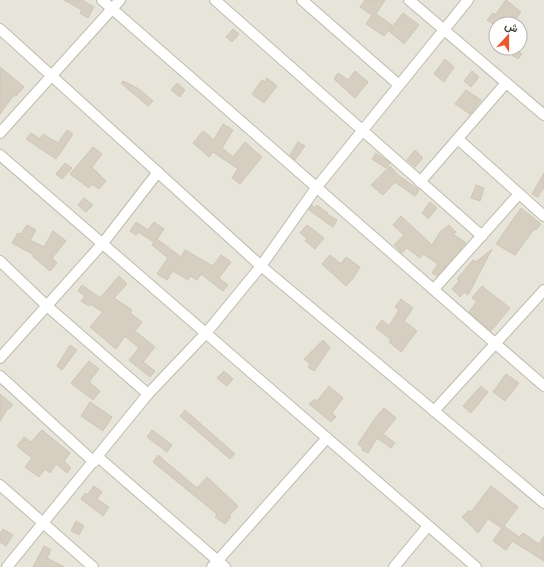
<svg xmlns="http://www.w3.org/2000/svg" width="544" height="567" viewBox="0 0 544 567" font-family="Barlow,Vazirmatn,sans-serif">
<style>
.residential{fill:#e7e4d9;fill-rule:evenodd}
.building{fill:#d5cec1;stroke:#cfc6b4}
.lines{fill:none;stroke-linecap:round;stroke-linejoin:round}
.minor-casing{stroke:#bfbaad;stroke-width:12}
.minor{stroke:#fff;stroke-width:10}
</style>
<rect width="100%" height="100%" fill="#f4f2ea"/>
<path class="residential" d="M0 0H544V567H0ZM496 24H520V48H496Z"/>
<g class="building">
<polygon points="64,0 82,0 94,7 88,18 80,13 82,10"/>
<polygon points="365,0 385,0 376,14 392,25 384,36 366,24 372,15 360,7"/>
<polygon points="506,0 521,12 512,24 493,24 487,20 493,13 495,15"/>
<polygon points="403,13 419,25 404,44 389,31"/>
<polygon points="233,29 239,34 232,42 226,37"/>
<polygon points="517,49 522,54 518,59 512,55"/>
<polygon points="445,59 454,67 444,82 434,74"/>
<polygon points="0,67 24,87 16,96 14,95 0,114"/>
<polygon points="355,71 368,82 355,98 334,79 338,73 348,80"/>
<polygon points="472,71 479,77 471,87 464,81"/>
<polygon points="267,78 277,86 264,103 252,94 262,80 265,82"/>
<polygon points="123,81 139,89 153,101 148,106 121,83"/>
<polygon points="177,83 185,90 180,97 171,90"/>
<polygon points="466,90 481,100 470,114 455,104"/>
<polygon points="223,124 233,130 222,148 233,157 245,142 262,157 240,184 232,178 238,169 213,152 209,157 193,143 203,131 214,140"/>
<polygon points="67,130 73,134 56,159 26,139 31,133 40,139 43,134 58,143"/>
<polygon points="298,142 305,146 295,160 290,155"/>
<polygon points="93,147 102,154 92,167 106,181 99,189 92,184 89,188 70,174"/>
<polygon points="415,150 423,158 415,167 407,160"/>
<polygon points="376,153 390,163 386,168 372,159"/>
<polygon points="65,163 72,168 62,179 56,174"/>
<polygon points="390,166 398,175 419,190 415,196 395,182 383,195 371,185"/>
<polygon points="544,173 544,187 538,197 532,194"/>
<polygon points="476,185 484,188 480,201 471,198"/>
<polygon points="84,198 93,205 86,212 78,205"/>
<polygon points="430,202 437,208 428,219 422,213"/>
<polygon points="312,205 315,208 317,205 328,213 327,214 337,220 333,227 309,210"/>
<polygon points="521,208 541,224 536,230 534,229 515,255 496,244"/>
<polygon points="401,216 432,245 441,231 449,225 456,232 453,234 466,243 437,276 432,273 438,264 423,254 420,258 407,248 402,253 394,245 404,235 393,225"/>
<polygon points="136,222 148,230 154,222 164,229 157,239 181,257 185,250 213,266 221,255 231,262 219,278 228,285 223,291 201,274 197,280 190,276 188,280 173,271 167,280 157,274 168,258 152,245 154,242 138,232 136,235 130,231"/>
<polygon points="27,225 36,230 30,240 44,247 53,231 66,241 52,258 57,263 50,271 33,257 34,255 12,243 18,233 21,234"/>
<polygon points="307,225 324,238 315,249 305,241 307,238 300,233"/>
<polygon points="492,249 468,295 464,292 460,297 452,289 459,281 457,279 473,260 476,262"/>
<polygon points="330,255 341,264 346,257 360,267 354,277 346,286 322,264"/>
<polygon points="119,276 127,284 114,298 132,310 130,313 142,322 135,331 155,347 143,362 155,371 150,377 129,360 139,348 125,336 116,349 90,327 103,312 90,304 89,306 81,301 85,296 78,291 82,285 100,298"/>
<polygon points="482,286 510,308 491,331 469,312 477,301 472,298"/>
<polygon points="401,299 413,308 404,321 417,331 401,352 389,342 391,340 376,328 382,320 389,326 399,310 395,307"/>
<polygon points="323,340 330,348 314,371 308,367 310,364 304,359"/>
<polygon points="70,345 77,350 62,370 57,366"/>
<polygon points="89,361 99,369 89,382 100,391 93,400 71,383"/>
<polygon points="224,371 233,379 227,386 217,378"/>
<polygon points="506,374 519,383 505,401 493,392"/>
<polygon points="329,386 343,398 332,413 336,417 331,422 309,404 315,399 317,401"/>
<polygon points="481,386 488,392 471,413 463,406"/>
<polygon points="0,394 13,405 7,410 0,421"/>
<polygon points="90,402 112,417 103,431 81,416"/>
<polygon points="384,408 396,418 383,434 395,443 391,448 377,438 368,453 362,450 363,448 358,444 376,417"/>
<polygon points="185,410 235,454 230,459 180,416"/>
<polygon points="42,430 70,453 64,461 71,468 67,473 56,464 50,473 45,469 39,477 25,467 32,458 17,446 24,437 31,442"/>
<polygon points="152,430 172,445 167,452 147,437"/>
<polygon points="158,455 197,488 207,477 238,506 229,516 231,517 225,524 215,517 217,514 153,462"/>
<polygon points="94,486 102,492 97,499 109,507 103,516 81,499 85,493 87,495"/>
<polygon points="491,486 518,507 504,526 519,537 523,533 539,544 544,536 544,561 512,541 506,550 493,541 502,528 488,519 478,533 462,517 469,510 471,512"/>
<polygon points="76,521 84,526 79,535 71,531"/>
<polygon points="3,529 13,535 6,546 0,542 0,534"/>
<polygon points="44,546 51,550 47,558 64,567 33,567"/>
</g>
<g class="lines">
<defs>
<g id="minor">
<polyline points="102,0 544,386"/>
<polyline points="215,0 482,236"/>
<polyline points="302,0 399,85"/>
<polyline points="409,0 544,115"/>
<polyline points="0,29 261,266 544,503"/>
<polyline points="0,133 120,0"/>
<polyline points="458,139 544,216"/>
<polyline points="0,155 476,567"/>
<polyline points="420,182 506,83"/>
<polyline points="0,261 47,306 148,394"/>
<polyline points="434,289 519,194"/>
<polyline points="0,358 103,243 158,172"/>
<polyline points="0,376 94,462"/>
<polyline points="434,411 544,290"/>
<polyline points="98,457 225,567"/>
<polyline points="0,485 93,567"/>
<polyline points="7,567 148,394 207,332 261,266 316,188 468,0"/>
<polyline points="212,567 327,438"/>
<polyline points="394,567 428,526"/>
</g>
</defs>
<use href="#minor" class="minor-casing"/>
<use href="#minor" class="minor"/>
</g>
<g transform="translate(508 36) rotate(21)"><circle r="19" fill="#ffffff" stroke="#b5b4b0"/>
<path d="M0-3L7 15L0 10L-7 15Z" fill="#e8572d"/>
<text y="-6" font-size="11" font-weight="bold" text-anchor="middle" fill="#474339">ش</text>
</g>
</svg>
